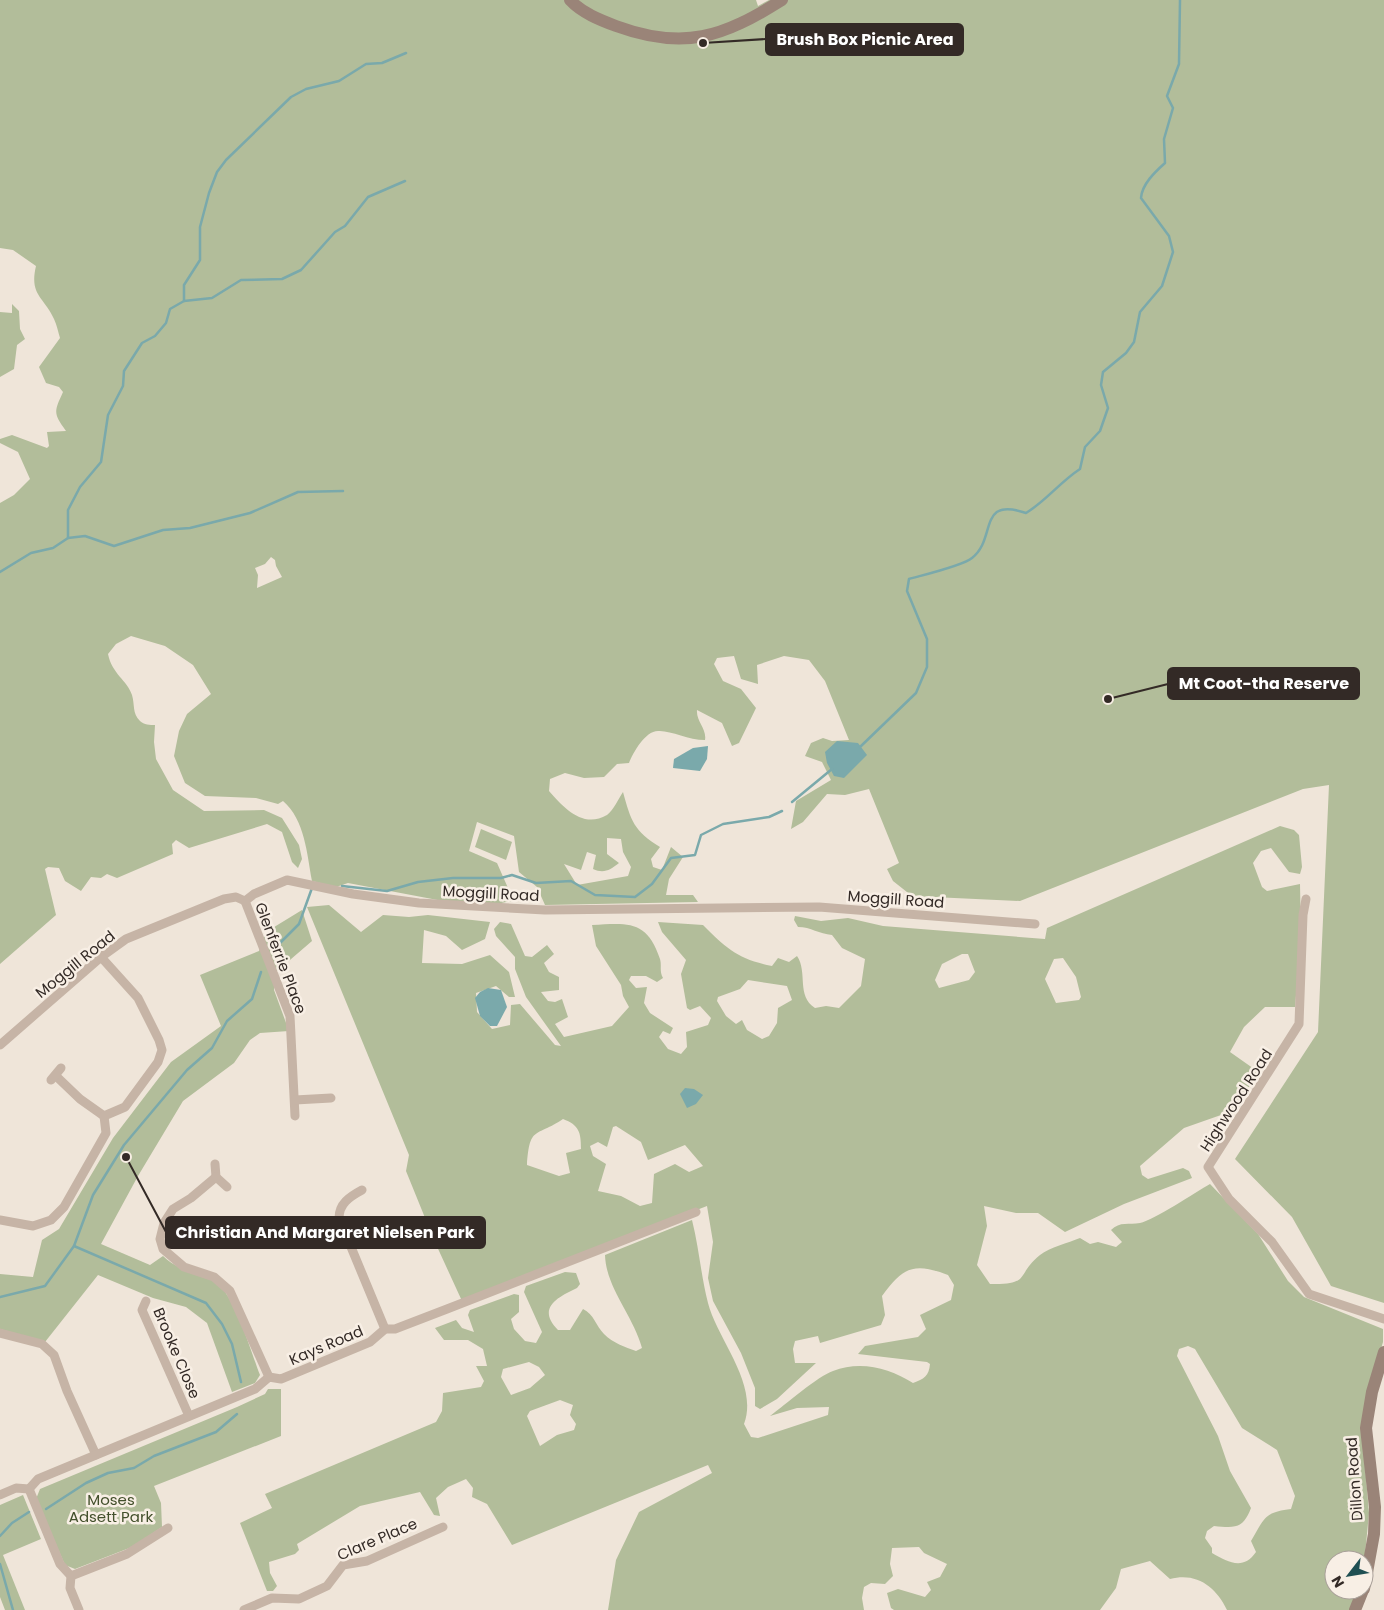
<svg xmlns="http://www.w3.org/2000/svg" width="1384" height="1610" viewBox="0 0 1384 1610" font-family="Poppins,sans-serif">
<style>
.green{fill:#b2bd9a;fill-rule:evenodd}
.water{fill:#7aa9ab}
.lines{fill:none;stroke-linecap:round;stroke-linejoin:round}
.stream{stroke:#7aa9ab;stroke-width:2.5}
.street{stroke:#c6b4a6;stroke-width:9}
.secondary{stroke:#9a8478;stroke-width:12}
.labels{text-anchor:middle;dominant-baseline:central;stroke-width:5;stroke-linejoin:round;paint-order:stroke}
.street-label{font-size:15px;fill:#332a26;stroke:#f8efe5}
.park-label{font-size:15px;fill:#43502c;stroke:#f8efe5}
.leader{fill:none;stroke:#332a26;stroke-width:2}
.callout-dot{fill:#332a26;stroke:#f8efe5;stroke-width:2}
.callout{fill:#332a26;stroke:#332a26;stroke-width:2}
.callout-label{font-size:16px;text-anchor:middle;font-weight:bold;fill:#fff}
</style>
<rect width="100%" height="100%" fill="#efe5d9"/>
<g class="green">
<path d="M0 0H756L758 6 769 0H1384V1303L1331 1286 1292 1217 1235 1159 1318 1032 1329 785 1303 789 1020 901 912 896 893 881 887 869 899 863 869 789 845 795 827 794 803 822 791 829 796 801 831 780 822 762 805 756 811 743 823 738 832 741 849 740 825 681 809 660 784 656 757 665 758 684 741 679 734 656 717 658 714 664 723 681 741 689 756 708 739 743 732 746 722 723 697 710C696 721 707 729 705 740 688 740 670 730 658 731 645 731 633 753 629 763L617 764 604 777 584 778 565 773 550 779 549 791C564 808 583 829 607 815 613 811 619 798 623 792 631 821 634 831 660 847L651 859 653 867 662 870 671 847 683 857 669 879 666 895H693L698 902 545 905 537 887 519 872 514 836 477 822 469 851 497 863 508 888 517 900 486 906 448 902 348 883 336 887 312 881C307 854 305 820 283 801L278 804 256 798 205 796 185 783 174 756 179 731 187 714 211 694 193 665 165 646 131 636 116 644 108 654C112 674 127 680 132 695 135 705 132 713 140 721 144 725 150 725 155 725L154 742 156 759 173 790 204 811 264 810 282 818 299 845 302 859 298 868 292 862 282 832 267 824 189 848 176 840 172 844 173 854 117 878 107 874 101 878 91 877 81 891 65 881 59 868 48 867 45 869 56 915 0 964V503L14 495 30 479 18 452 0 443V439L12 435 47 448 49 446 47 432 66 431C53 413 54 412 63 392L59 387 46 383 39 367 60 338C58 332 57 325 54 319 44 297 29 295 36 266L13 250 0 248ZM271 557 275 560 276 566 282 577 257 588 258 575 255 568 265 564ZM607 838 621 839 623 852 631 867 628 876 577 885 564 864 581 870 587 852 596 855 593 869C604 874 610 870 619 863L607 854Z"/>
<polygon points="12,304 19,311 20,329 25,339 17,345 14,369 0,377 0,312 12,313"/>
<path d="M1280 826 1294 830 1299 835 1302 867 1300 874 1289 872 1271 848 1261 851 1253 863 1262 887 1267 891 1300 884 1301 938 1295 1007H1265L1244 1027 1230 1052 1257 1071 1238 1109 1184 1128 1140 1166 1142 1175 1148 1179 1183 1168 1189 1171 1192 1178 1124 1204 1065 1232 1038 1213H1016L984 1206 987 1226 977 1265 990 1284C1032 1285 1015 1275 1040 1255 1050 1247 1068 1243 1080 1238L1090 1244 1098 1242 1116 1247 1122 1242 1111 1230C1120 1221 1129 1225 1140 1223 1154 1220 1196 1192 1210 1184L1258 1234 1288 1281 1304 1297 1383 1329V1342L1367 1395 1362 1429 1369 1513 1364 1565V1560H1334V1590H1358L1350 1610H1227C1216 1587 1197 1572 1170 1579L1150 1561 1121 1569 1116 1588 1100 1610H894L891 1608 887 1593 898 1589 925 1597 931 1590 927 1582 940 1577 947 1564 924 1553 919 1547 892 1548 890 1564 893 1576 885 1584 871 1583 864 1587 862 1598 864 1610H608L616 1560 639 1512 712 1473 708 1465 512 1545 487 1504 472 1497 473 1488 466 1479 448 1487 436 1498 440 1516 434 1515 420 1492 360 1506 297 1544 299 1550 295 1554 269 1562 270 1573 277 1586 273 1591H267L240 1523 272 1508 265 1494 436 1422 442 1411 443 1393 481 1387 484 1381 476 1366H487L483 1349 468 1340H444L435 1328 456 1320 462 1328 474 1332 468 1315 470 1310 514 1294 519 1295V1312L511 1319 514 1329 525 1341 536 1343 542 1332 524 1292 526 1286 565 1272 576 1273 580 1284 577 1288C558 1297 536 1308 558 1330H570L583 1309C594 1314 596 1326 604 1334 613 1343 625 1347 636 1351L642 1348C633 1315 606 1288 605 1255L692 1220C699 1248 701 1276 708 1303 717 1339 759 1384 744 1424L751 1437 758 1438 828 1415 829 1407 797 1408 770 1416C785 1405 818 1376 833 1371 860 1360 890 1368 913 1383 924 1379 929 1376 930 1364L927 1362 858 1354 865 1346 918 1337 926 1329 920 1315 951 1300 954 1285 948 1275C914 1262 903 1267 882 1296L885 1315 881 1325 820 1343 818 1336 795 1341 793 1349 795 1363H816L777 1399 760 1409 755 1406V1388L741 1353 713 1301 708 1278 713 1242 707 1206 462 1301 434 1240 406 1171 409 1155 307 907 329 905 361 932 383 915 409 917 428 915 490 922 485 939 462 950 446 936 424 930 422 963 462 964 490 955 509 972 515 997H509L496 986 476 993 477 1012 492 1029 510 1025 511 1005 520 1004 555 1045 561 1046 526 997 515 969V957L496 936 494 929 500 922 511 924 525 956 532 957 547 945 554 954 544 963 549 972 559 977V990L541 992 548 1001 555 1002 562 999 568 1017 555 1024 564 1037 612 1026 629 1007 623 996 621 985 596 946 592 925C629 923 647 920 660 959 662 966 659 971 663 978L657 982 646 976H631L629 980 636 988 647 987 644 1003 650 1013 673 1028 670 1034 663 1031 659 1037 668 1049 681 1054 687 1047 686 1032 708 1025 711 1018 700 1006 690 1010 687 1008 681 974 686 960 662 932 658 922 703 925C727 949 738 959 772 966L778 958 789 962 797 956C808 972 796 996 815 1008L826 1006 839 1008 861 986 865 959 842 948 832 935C819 934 811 927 798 927L794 920 795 916 821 921 848 918 883 926 1045 939 1047 928ZM962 954H968L975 972 969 980 939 988 935 980 942 964ZM1063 958 1076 977 1081 997 1079 1000 1056 1003 1045 979 1054 959ZM748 980 787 986 792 1000 778 1008 777 1023 769 1036 762 1039 747 1030 742 1020 736 1024 726 1016 717 1001 718 997 740 989ZM563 1119C579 1125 581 1132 581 1149L566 1153 570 1173 559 1176 527 1165C530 1125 535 1138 563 1119ZM616 1126 641 1142 648 1160 685 1145 703 1166 689 1172 675 1164 654 1174 652 1203 640 1206 621 1196 598 1191 606 1164 593 1156 590 1146 598 1142 607 1147 613 1127ZM1188 1346 1195 1349 1242 1428 1277 1450 1295 1496 1291 1509C1264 1512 1264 1519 1251 1541L1256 1552C1243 1571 1228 1562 1212 1553V1548L1205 1538 1207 1531 1214 1526C1235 1528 1243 1529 1251 1508L1230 1471 1218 1436 1177 1356 1179 1349ZM529 1362 539 1367 545 1375 530 1388 511 1395 501 1377 503 1369ZM560 1400 573 1405 570 1415 576 1424 574 1430 557 1435 540 1446 527 1416 530 1411Z"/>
<polygon points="481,829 512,842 506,860 475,847"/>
<path d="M302 910 312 941 276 972 274 990 289 1031 260 1033 250 1040 234 1063 183 1101 138 1176 101 1244 150 1265 163 1256C181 1273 193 1269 212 1279 235 1292 250 1350 260 1375L255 1383 232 1392 207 1323 186 1307 153 1298 98 1275 45 1342 0 1329V1274L33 1277 42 1240 59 1229 113 1138 171 1062 221 1026 200 975 259 951 266 932Z"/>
<polygon points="268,1389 281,1389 281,1436 154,1486 161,1503 162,1527 132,1547 75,1569 65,1565 36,1499 40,1489 237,1407 265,1394"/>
<polygon points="23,1495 41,1539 3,1555 25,1610 5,1610 0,1597 0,1505"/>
</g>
<g class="water">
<polygon points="837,741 858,743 867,755 844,778 834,776 827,763 825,752"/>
<polygon points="708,746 707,759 700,771 673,768 674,759 693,748"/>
<polygon points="488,988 501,990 507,1007 497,1026 490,1026 480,1016 475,998 480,992"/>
<polygon points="685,1088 694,1089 703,1095 696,1104 687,1108 680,1094"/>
</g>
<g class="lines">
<g class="stream">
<polyline points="184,301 184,285 200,260 200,227 209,193 217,172 226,160 291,97 306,89 339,81 366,64 382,63 406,53"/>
<polyline points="68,538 68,510 80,487 101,462 108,415 123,386 124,371 142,343 155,336 166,323 170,309 184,301 212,298 241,280 282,279 301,270 335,232 345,226 368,197 405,181"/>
<polyline points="0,572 31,553 53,548 68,538 85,536 114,546 163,530 190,528 250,513 298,492 343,491"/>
<path d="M860 747 916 693 927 667V639L907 591 909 579C923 575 962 566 972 558 997 539 977 496 1026 513 1046 501 1060 482 1080 469L1085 447 1100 431 1108 408 1101 385 1103 372 1126 353 1134 342 1140 312 1162 286 1173 252 1169 236 1141 198C1142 184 1155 172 1165 163L1164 139 1173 108 1167 96 1179 64 1180 0"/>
<polyline points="792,802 832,769"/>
<polyline points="342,886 387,891 418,882 453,878 501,878 512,875 536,883 571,881 595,895 635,897 652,884 671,858 695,855 701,835 723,824 769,817 782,811"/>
<polyline points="276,947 299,924 312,888"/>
<polyline points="74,1246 206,1303 222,1324 232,1344 241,1382"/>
<polyline points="0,1297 45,1286 74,1246 93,1195 124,1145 187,1070 212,1048 227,1021 252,999 261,972"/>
<polyline points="46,1509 86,1483 108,1473 134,1468 154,1456 216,1432 237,1414"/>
<polyline points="0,1536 12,1523 29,1512"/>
<polyline points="0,1564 13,1610"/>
</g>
<g class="street">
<polyline points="1306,899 1303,915 1299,1024 1208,1167 1229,1199 1272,1242 1309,1294 1384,1319"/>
<polyline points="245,901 254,894 287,880 353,894 419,903 545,910 819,907 1035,924"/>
<polyline points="245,901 290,1016 295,1116"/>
<polyline points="0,1045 101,957 126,939 224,899 236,897 245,901"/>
<polyline points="56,1076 80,1099 104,1116"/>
<polyline points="51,1080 61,1068"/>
<polyline points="295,1100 331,1098"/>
<polyline points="215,1164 216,1177 227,1187"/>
<polyline points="216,1177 191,1198 173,1209 164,1223 160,1239 163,1249 184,1267 214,1277 230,1291 269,1377"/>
<path d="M362 1190C349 1197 339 1204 339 1218L385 1329"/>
<polyline points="0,1220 33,1226 51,1220 64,1207 106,1133 104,1116 125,1107 158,1062 162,1050 159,1040 138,998 101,957"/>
<polyline points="146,1301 142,1310 189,1416"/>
<polyline points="0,1333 42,1344 54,1355 67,1391 96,1455"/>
<polyline points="29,1489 60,1564 71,1576 70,1588 79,1610"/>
<polyline points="0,1495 16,1488 29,1489 38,1479 255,1389 269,1377 281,1379 370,1342 385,1329 395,1329 447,1309 696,1212"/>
<polyline points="71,1576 127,1554 168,1528"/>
<polyline points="244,1610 272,1598 299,1599 327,1586 343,1565 367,1561 443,1527"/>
</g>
<g class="secondary">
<path d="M570 0C582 13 600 20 616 26 684 51 723 37 782 0"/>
<polyline points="1364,1589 1374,1534 1375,1507 1366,1428 1372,1392 1384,1352"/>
<polyline points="1355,1610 1363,1590"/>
</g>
</g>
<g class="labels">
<g class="street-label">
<text transform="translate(491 893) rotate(3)">Moggill Road</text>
<text transform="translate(896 899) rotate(4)">Moggill Road</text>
<text transform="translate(281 958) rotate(69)">Glenferrie Place</text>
<text transform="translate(75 964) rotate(-39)">Moggill Road</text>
<text transform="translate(1236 1100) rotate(-57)">Highwood Road</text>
<text transform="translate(326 1345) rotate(-23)">Kays Road</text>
<text transform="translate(177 1353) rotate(67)">Brooke Close</text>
<text transform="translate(1354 1479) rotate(-94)">Dillon Road</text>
<text transform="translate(377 1539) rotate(-23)">Clare Place</text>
</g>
<g class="park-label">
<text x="111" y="1499">Moses<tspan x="111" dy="17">Adsett Park</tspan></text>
</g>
</g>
<path class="leader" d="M703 43L766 39M1108 699L1168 684M126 1157L166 1232"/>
<g class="callout-dot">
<circle cx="703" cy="43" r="5"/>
<circle cx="1108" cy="699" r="5"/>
<circle cx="126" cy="1157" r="5"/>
</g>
<g class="callout">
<rect x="766" y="24" width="197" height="31" rx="5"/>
<rect x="1168" y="668" width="191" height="31" rx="5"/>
<rect x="166" y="1217" width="319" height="31" rx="5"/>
</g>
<g class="callout-label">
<text x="865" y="45">Brush Box Picnic Area</text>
<text x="1264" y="689">Mt Coot-tha Reserve</text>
<text x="325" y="1238">Christian And Margaret Nielsen Park</text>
</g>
<g transform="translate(1349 1575) rotate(239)"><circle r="24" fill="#f8efe5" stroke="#a9a099"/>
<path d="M0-4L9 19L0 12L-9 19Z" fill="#1f4f52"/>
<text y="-8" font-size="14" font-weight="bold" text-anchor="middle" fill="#332a26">N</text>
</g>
</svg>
